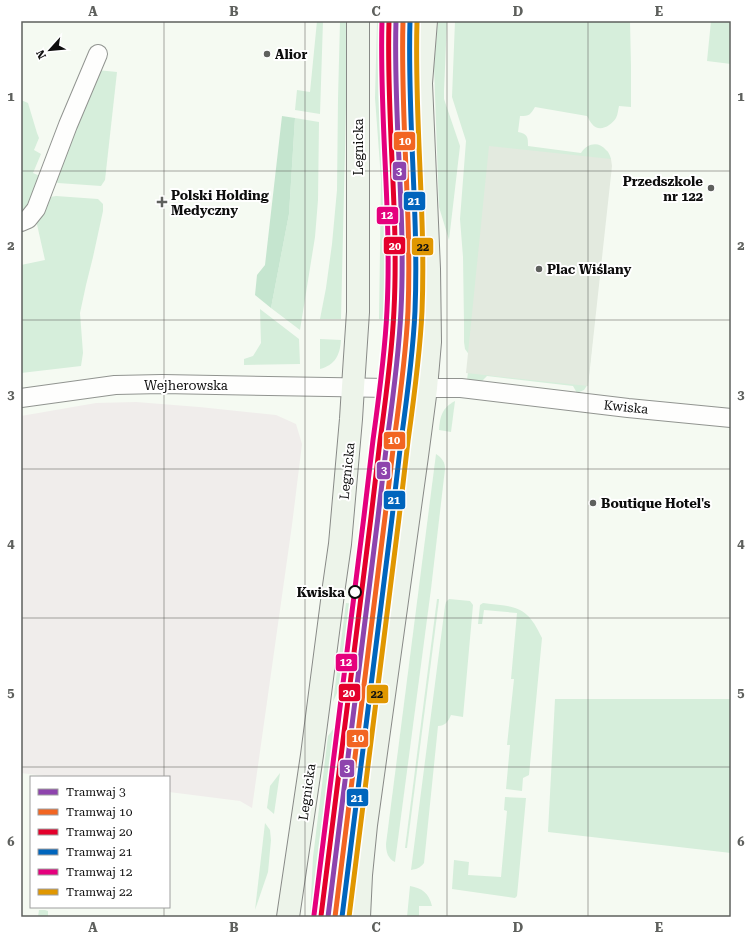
<svg xmlns="http://www.w3.org/2000/svg" width="752" height="938" viewBox="0 0 752 938" font-family="'Roboto Serif',serif">
<style>
.industrial{fill:#f0edeb}
.green{fill:#d6eedb}
.forest{fill:#c5e5cf}
.plaza{fill:#e3eadf}
.lines{fill:none;stroke-linecap:round;stroke-linejoin:round}
.minor-casing{stroke:#919490;stroke-width:20}
.secondary-casing{stroke:#888a87;stroke-width:24}
.minor{stroke:#fefefd;stroke-width:18}
.secondary{stroke:#edf4ea;stroke-width:22}
.tram-1-casing{stroke:#fff;stroke-width:8}
.tram-2-casing{stroke:#fff;stroke-width:8}
.tram-3-casing{stroke:#fff;stroke-width:8}
.tram-4-casing{stroke:#fff;stroke-width:8}
.tram-5-casing{stroke:#fff;stroke-width:8}
.tram-6-casing{stroke:#fff;stroke-width:8}
.tram-1{stroke:#8e44ad;stroke-width:5}
.tram-2{stroke:#f26522;stroke-width:5}
.tram-3{stroke:#e4002b;stroke-width:5}
.tram-4{stroke:#0065bd;stroke-width:5}
.tram-5{stroke:#e5007d;stroke-width:5}
.tram-6{stroke:#e09701;stroke-width:5}
.grid{fill:none;stroke:#5e605d;stroke-width:1;stroke-opacity:0.55}
.poi-dot{fill:#5e605d;stroke:#fff;stroke-width:1.5}
.stop-dot{fill:#fff;stroke:#0d0d0d;stroke-width:2}
.labels{text-anchor:middle;dominant-baseline:central;stroke-width:4;stroke-linejoin:round;paint-order:stroke}
.poi-label{font-size:13px;font-weight:bold;fill:#0d0d0d;stroke:#fff;text-anchor:start}
.street-label{font-size:13px;fill:#0d0d0d;stroke:#fff}
.stop-label{font-size:13px;font-weight:bold;fill:#0d0d0d;stroke:#fff;text-anchor:end}
.line-badge{stroke:#fff;stroke-width:1.5}
.badge-label{font-size:11px;text-anchor:middle;font-weight:bold;fill:#fff}
.pale-badge-label{font-size:11px;text-anchor:middle;font-weight:bold;fill:#111}
.neatline{fill:none;stroke:#5e605d;stroke-width:1.5}
.grid-label{font-size:13px;text-anchor:middle;font-weight:bold;fill:#5e605d}
</style>
<rect width="100%" height="100%" fill="#f5faf2"/>
<polygon class="industrial" points="136,402 199,407 276,415 296,424 302,444 292,525 252,808 240,801 169,792 169,777 52,777 21,773 21,416 96,403"/>
<g class="green">
<polygon points="317,21 323,21 320,114 295,110 297,90 310,92"/>
<polygon points="340,21 348,21 341,319 320,319 326,288 332,244 337,190 338,99"/>
<polygon points="377,21 384,21 384,82 389,254 389,280 387,319 379,319 381,179 375,98"/>
<path d="M401 21H407C403 112 411 203 417 293V319H405C410 220 397 120 401 21Z"/>
<polygon points="438,21 447,21 444,91 444,99 460,146 449,240 439,207 434,66"/>
<path d="M455 21H630L631 66V107L619 106C618 110 618 114 616 118 611 126 599 133 592 124 590 122 589 119 587 116L535 107C530 115 530 116 520 116L518 132C528 134 528 137 528 146L581 153C587 143 599 141 606 150 609 152 610 156 611 159L588 384 584 390 577 393 573 386 487 376 481 382 467 380 470 356 465 349 464 342V323L463 257 460 219 466 141 452 97Z"/>
<polygon points="711,21 731,21 731,64 707,61"/>
<polygon points="97,70 117,72 105,180 101,186 58,183 53,180"/>
<polygon points="21,100 28,103 37,133 39,138 34,150 41,154 33,173 42,177 28,211 21,215"/>
<polygon points="295,118 319,122 318,200 315,237 300,330 271,308 289,214"/>
<polygon points="56,196 98,199 103,204 103,211 93,257 86,285 80,313 83,353 81,366 21,373 21,265 45,260 36,220 50,197"/>
<polygon points="260,309 299,339 300,364 244,365 244,359 253,356 261,343"/>
<path d="M320 339 341 340C340 355 335 365 320 369Z"/>
<path d="M404 339H417C417 351 418 365 403 367Z"/>
<path d="M455 401 451 432 439 430C440 416 442 408 455 401Z"/>
<path d="M436 454C442 458 445 462 445 469L431 589 395 862C388 859 386 852 386 844Z"/>
<polygon points="437,599 439,599 439,600 407,848 405,848"/>
<path d="M449 599 470 601 473 605 463 717 451 715C448 722 445 726 438 726L424 863C420 868 417 869 411 870L445 606 446 602Z"/>
<polygon points="346,603 353,604 344,673 341,684 333,702"/>
<path d="M483 603C516 607 527 605 542 638L529 775 523 778 522 791 506 789 510 745H507L514 679H511L517 613 484 610 482 624H478L480 605Z"/>
<path d="M367 649 374 650 368 703H366L364 702C361 685 365 666 367 649Z"/>
<polygon points="555,699 731,699 731,853 548,832"/>
<polygon points="337,724 338,724 313,917 310,917 313,857 328,736"/>
<polygon points="280,773 274,814 267,808 270,786"/>
<polygon points="505,797 526,798 517,896 515,898 452,889 454,860 469,862 468,875 501,877 507,811 504,810"/>
<polygon points="346,800 348,800 346,917 331,917"/>
<polygon points="265,823 270,830 271,840 268,872 255,910"/>
<path d="M410 886C422 888 429 893 432 906H419V917H407Z"/>
<polygon points="39,910 45,910 48,911 48,917 38,917"/>
</g>
<polygon class="forest" points="282,116 295,118 289,214 271,308 255,295 257,275 265,265"/>
<polygon class="plaza" points="489,146 611,159 612,166 588,386 466,373"/>
<g class="lines">
<defs>
<g id="minor">
<polyline points="21,222 28,219 36,209 68,125 98,54"/>
<polyline points="21,398 115,385 162,384 388,388 461,388 628,408 731,418"/>
</g>
<g id="secondary">
<polyline points="288,917 312,755 334,586 340,544 351,419 353,387 358,312 358,21"/>
<polyline points="359,917 361,875 366,825 417,456 426,388 430,342 429,269 421,83 426,21"/>
</g>
</defs>
<use href="#minor" class="minor-casing"/>
<use href="#secondary" class="secondary-casing"/>
<use href="#minor" class="minor"/>
<use href="#secondary" class="secondary"/>
<defs>
<path id="tram-1" d="M328 917C345 784 362 651 378 517 381 492 384 466 387 441 393 398 399 354 401 310 406 214 393 117 396 21"/>
<path id="tram-2" d="M335 917C352 784 369 651 385 517 388 492 391 466 394 441 400 398 406 354 408 311 412 214 400 118 403 21"/>
<path id="tram-3" d="M321 916C338 783 355 650 371 517 374 491 377 466 380 441 386 397 392 354 394 310 399 214 386 117 389 21"/>
<path id="tram-4" d="M342 917C359 784 376 651 392 518 395 492 398 467 401 441 407 398 413 355 415 311 419 214 407 118 410 21"/>
<path id="tram-5" d="M314 915C331 782 348 649 364 516 367 491 370 465 373 440 379 397 385 354 387 310 392 214 379 117 382 21"/>
<path id="tram-6" d="M349 917C366 784 383 651 399 518 402 492 405 467 408 441 414 398 420 355 422 311 426 215 414 118 417 22"/>
</defs>
<use href="#tram-1" class="tram-1-casing"/>
<use href="#tram-2" class="tram-2-casing"/>
<use href="#tram-3" class="tram-3-casing"/>
<use href="#tram-4" class="tram-4-casing"/>
<use href="#tram-5" class="tram-5-casing"/>
<use href="#tram-6" class="tram-6-casing"/>
<use href="#tram-1" class="tram-1"/>
<use href="#tram-2" class="tram-2"/>
<use href="#tram-3" class="tram-3"/>
<use href="#tram-4" class="tram-4"/>
<use href="#tram-5" class="tram-5"/>
<use href="#tram-6" class="tram-6"/>
</g>
<path class="grid" d="M164 21V777M305 21V917M447 21V917M588 21V917M21 171H731M21 320H731M21 469H731M21 618H731M21 767H731M164 907V917"/>
<g class="poi-dot">
<circle cx="267" cy="54" r="4"/>
<circle cx="711" cy="188" r="4"/>
<path d="M160 196h4v4h4v4h-4v4h-4v-4h-4v-4h4z"/>
<circle cx="539" cy="269" r="4"/>
<circle cx="593" cy="503" r="4"/>
</g>
<circle class="stop-dot" cx="355" cy="592" r="6"/>
<g class="labels">
<g class="poi-label">
<text x="275" y="54">Alior</text>
<text x="703" y="181" text-anchor="end">Przedszkole<tspan x="703" dy="15">nr 122</tspan></text>
<text x="171" y="195">Polski Holding<tspan x="171" dy="15">Medyczny</tspan></text>
<text x="547" y="269">Plac Wiślany</text>
<text x="601" y="503">Boutique Hotel's</text>
</g>
<g class="street-label">
<text transform="translate(358 147) rotate(-90)">Legnicka</text>
<text x="186" y="385">Wejherowska</text>
<text transform="translate(626 407) rotate(6)">Kwiska</text>
<text transform="translate(347 471) rotate(-84)">Legnicka</text>
<text transform="translate(307 792) rotate(-82)">Legnicka</text>
</g>
<g class="stop-label">
<text x="345" y="592">Kwiska</text>
</g>
</g>
<g class="line-badge">
<rect x="393" y="131" width="23" height="20" rx="4" fill="#f26522"/>
<rect x="392" y="161" width="15" height="20" rx="4" fill="#8e44ad"/>
<rect x="403" y="191" width="23" height="20" rx="4" fill="#0065bd"/>
<rect x="376" y="206" width="23" height="19" rx="4" fill="#e5007d"/>
<rect x="383" y="236" width="23" height="19" rx="4" fill="#e4002b"/>
<rect x="411" y="237" width="23" height="19" rx="4" fill="#e09701"/>
<rect x="383" y="431" width="23" height="19" rx="4" fill="#f26522"/>
<rect x="376" y="461" width="15" height="19" rx="4" fill="#8e44ad"/>
<rect x="383" y="490" width="23" height="20" rx="4" fill="#0065bd"/>
<rect x="335" y="653" width="23" height="19" rx="4" fill="#e5007d"/>
<rect x="338" y="683" width="23" height="19" rx="4" fill="#e4002b"/>
<rect x="366" y="684" width="23" height="20" rx="4" fill="#e09701"/>
<rect x="346" y="729" width="23" height="19" rx="4" fill="#f26522"/>
<rect x="339" y="759" width="16" height="19" rx="4" fill="#8e44ad"/>
<rect x="346" y="788" width="23" height="19" rx="4" fill="#0065bd"/>
</g>
<g class="badge-label">
<text x="405" y="145">10</text>
<text x="399" y="175">3</text>
<text x="414" y="205">21</text>
<text x="387" y="219">12</text>
<text x="395" y="250">20</text>
<text x="394" y="444">10</text>
<text x="384" y="474">3</text>
<text x="394" y="504">21</text>
<text x="346" y="666">12</text>
<text x="349" y="697">20</text>
<text x="358" y="742">10</text>
<text x="347" y="772">3</text>
<text x="357" y="802">21</text>
</g>
<g class="pale-badge-label">
<text x="423" y="251">22</text>
<text x="377" y="698">22</text>
</g>
<rect width="752" height="938" fill="none" stroke="#ffffff" stroke-width="44"/>
<rect x="30" y="776" width="140" height="132" fill="#ffffff" stroke="#9e9e9e"/>
<rect x="38" y="789" width="20" height="6" fill="#8e44ad" stroke="#9e9e9e"/>
<text x="66" y="796" font-size="12" fill="#0d0d0d">Tramwaj 3</text>
<rect x="38" y="809" width="20" height="6" fill="#f26522" stroke="#9e9e9e"/>
<text x="66" y="816" font-size="12" fill="#0d0d0d">Tramwaj 10</text>
<rect x="38" y="829" width="20" height="6" fill="#e4002b" stroke="#9e9e9e"/>
<text x="66" y="836" font-size="12" fill="#0d0d0d">Tramwaj 20</text>
<rect x="38" y="849" width="20" height="6" fill="#0065bd" stroke="#9e9e9e"/>
<text x="66" y="856" font-size="12" fill="#0d0d0d">Tramwaj 21</text>
<rect x="38" y="869" width="20" height="6" fill="#e5007d" stroke="#9e9e9e"/>
<text x="66" y="876" font-size="12" fill="#0d0d0d">Tramwaj 12</text>
<rect x="38" y="889" width="20" height="6" fill="#e09701" stroke="#9e9e9e"/>
<text x="66" y="896" font-size="12" fill="#0d0d0d">Tramwaj 22</text>
<g transform="translate(50 50) rotate(243)" stroke="#ffffff" stroke-width="3" paint-order="stroke">
<path d="M0-3L7 15L0 10L-7 15Z" fill="#0d0d0d"/>
<text y="-6" font-size="11" font-weight="bold" text-anchor="middle" fill="#0d0d0d">N</text>
</g>
<rect x="22" y="22" width="708" height="894" class="neatline"/>
<g class="grid-label">
<text x="93" y="16">A</text>
<text x="234" y="16">B</text>
<text x="376" y="16">C</text>
<text x="518" y="16">D</text>
<text x="659" y="16">E</text>
<text x="11" y="101">1</text>
<text x="741" y="101">1</text>
<text x="11" y="250">2</text>
<text x="741" y="250">2</text>
<text x="11" y="399">3</text>
<text x="741" y="399">3</text>
<text x="11" y="548">4</text>
<text x="741" y="548">4</text>
<text x="11" y="697">5</text>
<text x="741" y="697">5</text>
<text x="11" y="846">6</text>
<text x="741" y="846">6</text>
<text x="93" y="932">A</text>
<text x="234" y="932">B</text>
<text x="376" y="932">C</text>
<text x="518" y="932">D</text>
<text x="659" y="932">E</text>
</g>
</svg>
